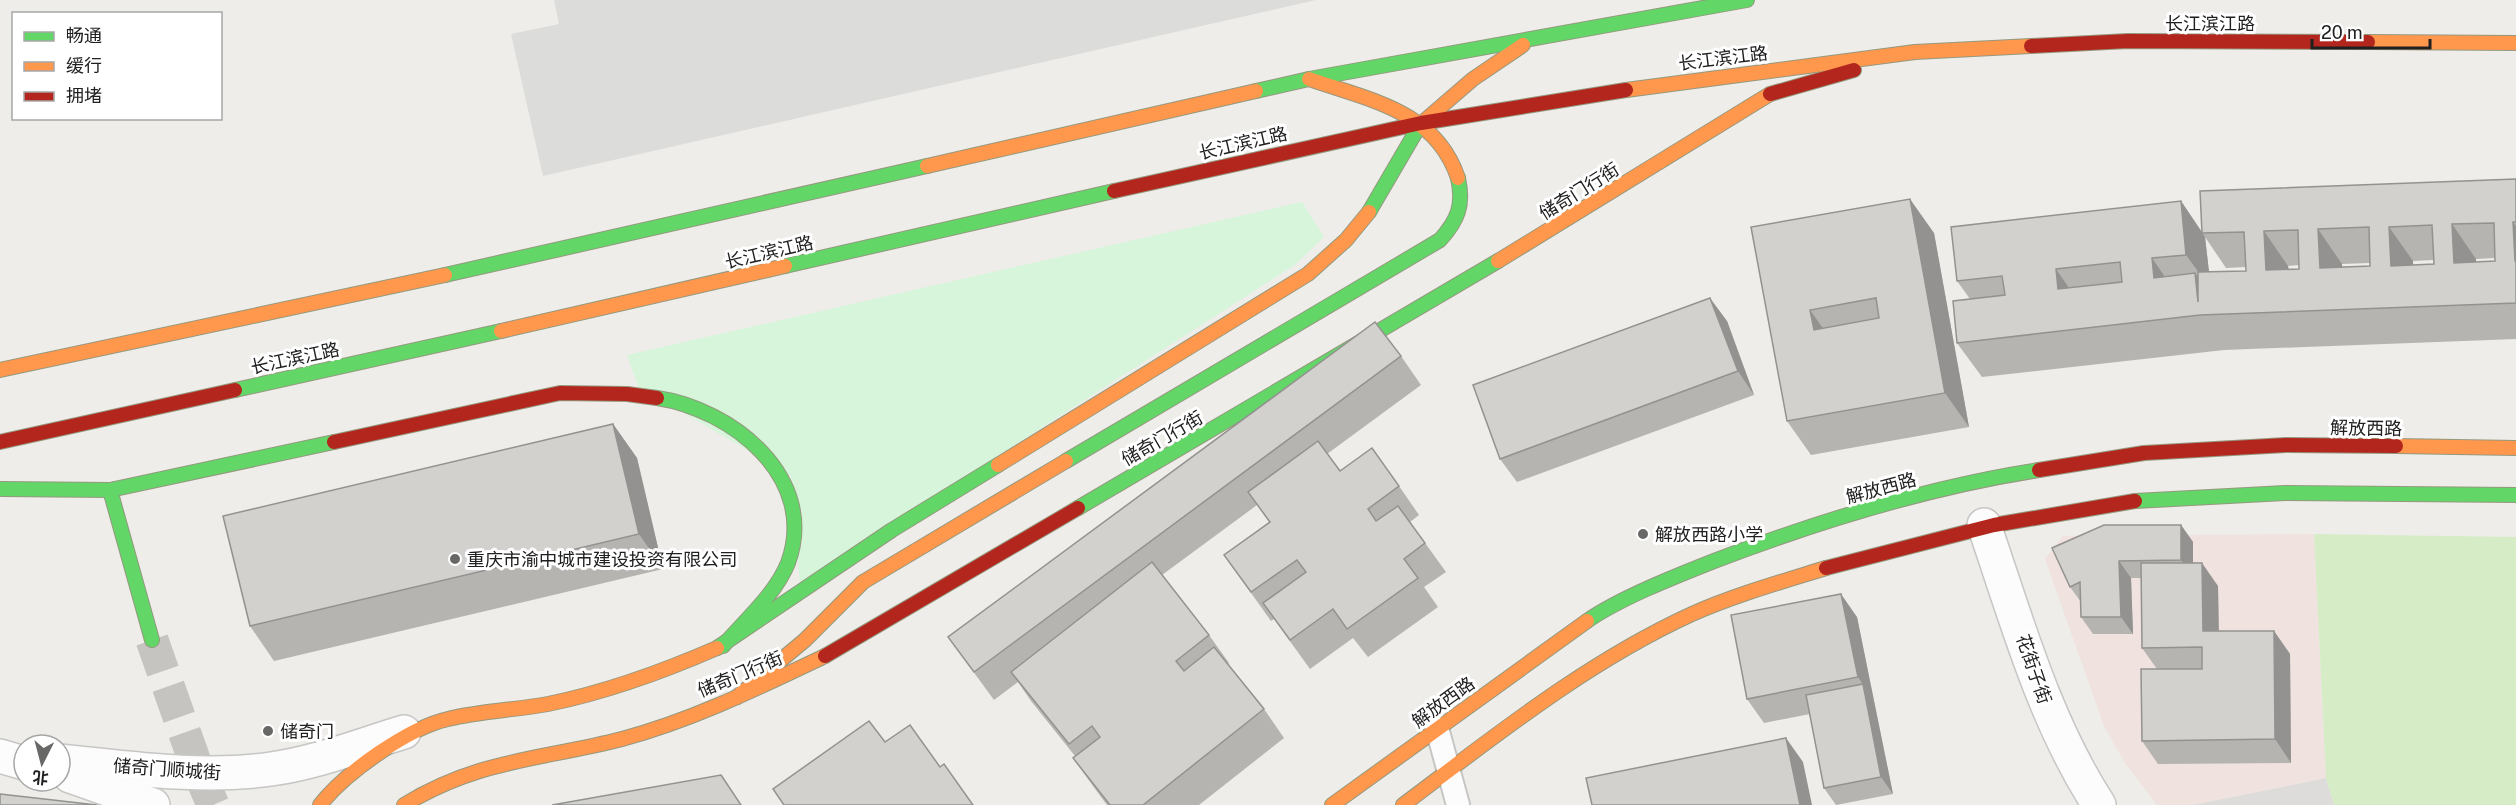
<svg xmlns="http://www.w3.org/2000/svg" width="2516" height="805" viewBox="0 0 2516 805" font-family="'Public Sans','Noto Sans SC',sans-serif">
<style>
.residential{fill:#dddcda}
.commercial{fill:#f0e2de}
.religious{fill:#dcdcda}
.grass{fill:#d6ecc7}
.park{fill:#d6f5da}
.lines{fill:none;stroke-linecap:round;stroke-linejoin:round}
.secondary-tunnel{stroke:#c5c4c1;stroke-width:33;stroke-dasharray:33 16;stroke-linecap:butt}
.lane-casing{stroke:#c7c6c5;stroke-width:26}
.street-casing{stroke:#c7c6c5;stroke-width:36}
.fast-casing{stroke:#94997f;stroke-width:16}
.slow-casing{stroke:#94997f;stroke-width:16}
.jam-casing{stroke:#94997f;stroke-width:16}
.lane{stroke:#fcfcfc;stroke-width:22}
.street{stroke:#fcfcfc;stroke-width:33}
.fast{stroke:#63d668;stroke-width:14}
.slow{stroke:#ff974d;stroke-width:14}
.jam{stroke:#b3261e;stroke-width:14}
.wall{fill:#b5b4b1;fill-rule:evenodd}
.shaded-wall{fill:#939290}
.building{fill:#d2d1ce;stroke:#939290;stroke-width:1.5;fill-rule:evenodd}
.poi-dot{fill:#686866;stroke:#fff;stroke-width:2}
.labels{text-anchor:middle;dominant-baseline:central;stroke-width:6;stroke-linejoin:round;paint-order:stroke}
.street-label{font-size:18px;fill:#202020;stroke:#fff}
.poi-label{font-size:18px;fill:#202020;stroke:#fff;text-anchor:start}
</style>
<rect width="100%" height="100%" fill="#eeede9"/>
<polygon class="residential" points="2326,778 2334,805 2192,805"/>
<polygon class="commercial" points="2314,534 2326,778 2192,805 2157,805 2125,763 2104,726 2045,559 2063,536"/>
<polygon class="religious" points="554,0 1316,0 543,176 511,34 559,24"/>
<polygon class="grass" points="2314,534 2516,537 2516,805 2334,805 2326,778"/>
<polygon class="park" points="1302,202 1324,237 1296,264 800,583 791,476 638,386 627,355"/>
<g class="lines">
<polyline class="secondary-tunnel" points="152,640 196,765 213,805"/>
<defs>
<polyline id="lane" points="1437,728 1458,805"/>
<g id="street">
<path d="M1984 525C2017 621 2044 720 2099 805"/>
<polyline points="0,756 24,763"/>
<path d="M60 761C130 768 201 779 271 769 316 763 361 745 404 732"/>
<polyline points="70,776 153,805"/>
</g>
<g id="fast">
<polyline points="1256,91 1309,79 1747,0"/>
<polyline points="1369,212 1421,123"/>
<polyline points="785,266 1114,191"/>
<polyline points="445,275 927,166"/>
<polyline points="235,390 501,331"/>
<path d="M657 398C732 409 819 478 788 563 775 595 745 620 723 646"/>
<path d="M1066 461 1440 240C1458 220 1464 205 1458 178"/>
<polyline points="0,489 110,490 334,442"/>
<polyline points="110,490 152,640"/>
<polyline points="2135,501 2285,493 2516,495"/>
<polyline points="1078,508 1498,261"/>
<path d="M1587 621C1620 598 1676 576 1714 561 1819 521 1928 487 2039 470"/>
<polyline points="717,648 892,530 998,465"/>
</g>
<g id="slow">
<polyline points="2368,42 2516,43"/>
<path d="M1309 79C1369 100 1435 110 1458 178"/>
<polyline points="1626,90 1915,52 2031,46"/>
<polyline points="1422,123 1473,79 1523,45"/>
<polyline points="927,166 1256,91"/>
<polyline points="1498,261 1770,94"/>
<polyline points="501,331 785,266"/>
<polyline points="0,370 445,275"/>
<polyline points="2396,446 2516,448"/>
<polyline points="998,465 1308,274 1346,240 1369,212"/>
<polyline points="737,697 805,640 863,582 1066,461"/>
<path d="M320 805C345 773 408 728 448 719 480 711 515 710 548 704 607 692 662 672 717 648"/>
<path d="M404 805C479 759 541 760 622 739 693 720 760 687 825 656"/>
<polyline points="1332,805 1587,621"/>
<path d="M1403 805C1495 736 1587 662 1692 614 1735 595 1781 582 1826 568"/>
</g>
<g id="jam">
<polyline points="2031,46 2128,41 2368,42"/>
<polyline points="1770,94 1854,70"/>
<polyline points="1114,191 1421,123 1626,90"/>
<polyline points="0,442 235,390"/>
<polyline points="334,442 560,393 627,394 657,398"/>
<polyline points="2039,470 2144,453 2286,445 2396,446"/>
<polyline points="1826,568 1994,525 2135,501"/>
<polyline points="825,656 1078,508"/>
</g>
</defs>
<use href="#lane" class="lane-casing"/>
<use href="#street" class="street-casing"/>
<use href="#fast" class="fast-casing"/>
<use href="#slow" class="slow-casing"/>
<use href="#jam" class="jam-casing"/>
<use href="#lane" class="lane"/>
<use href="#street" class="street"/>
<use href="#fast" class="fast"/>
<use href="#slow" class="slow"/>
<use href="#jam" class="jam"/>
</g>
<g class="wall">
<path d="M2516 179V339L2224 350 1982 377 1957 343 1970 299 1957 281 2181 201 2202 232ZM2205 237 2226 268 2246 267V271L2209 272ZM2495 258V261L2476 262V259ZM2434 260V264L2413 265V261ZM2370 263V266L2342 267V264ZM2299 265V269H2289L2288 266Z"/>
<polygon points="1751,227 1934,233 1969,427 1811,455 1787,421"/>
<polygon points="1727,321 1754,395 1517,482 1500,459"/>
<polygon points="1401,356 1421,385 1327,454 1340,471 1399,486 1419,515 1410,522 1446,572 1424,587 1438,607 1368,657 1353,638 1310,669 1274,619 1271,621 1224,555 1269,522 1257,505 1162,575 1209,635 1229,663 1228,664 1264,709 1284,738 1199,805 1107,805 1093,786 1073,758 1075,756 1031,701 1018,682 994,700 948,637"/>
<polygon points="613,424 637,458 663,569 274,661 250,626"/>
<polygon points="2181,525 2193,542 2193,563 2218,586 2219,631 2274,631 2290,654 2291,763 2158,764 2142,741 2157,669 2142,648 2142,578 2131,578 2133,634 2093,634 2081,617 2081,602 2070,587"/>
<polygon points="1857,617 1893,794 1836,805 1824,788 1810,714 1764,723 1747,699"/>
</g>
<g class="shaded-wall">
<polygon points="1910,199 1934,233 1969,427 1945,393"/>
<polygon points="2181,201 2205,237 2211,289 2186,255"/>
<polygon points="2513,222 2516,226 2516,263 2515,261"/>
<polygon points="2452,224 2476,259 2478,298 2454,263"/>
<polygon points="2389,227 2413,261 2415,300 2391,266"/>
<polygon points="2318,229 2342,264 2344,303 2320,268"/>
<polygon points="2264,231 2288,266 2290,304 2266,270"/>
<polygon points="2152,258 2176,293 2154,278"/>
<polygon points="2056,269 2080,304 2058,289"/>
<polygon points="2195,273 2219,308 2198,302"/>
<polygon points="1710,298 1727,321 1754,395 1738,371"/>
<polygon points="1810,310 1834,344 1814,330"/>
<polygon points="613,424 637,458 663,569 639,534"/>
<polygon points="2181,525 2193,542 2193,577 2181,560"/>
<polygon points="2119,561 2131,578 2133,634 2121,617"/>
<polygon points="2202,563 2218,586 2219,655 2203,631"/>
<polygon points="1841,594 1857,617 1874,701 1858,677"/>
<polygon points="2274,631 2290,654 2291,763 2275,739"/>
<polygon points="1863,684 1874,701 1893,794 1881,777"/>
<polygon points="1786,738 1803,762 1812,805 1800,805"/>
</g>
<g class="building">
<path d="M2516 179V222H2513L2515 261H2516V303L2200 315 1957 343 1953 301 2005 295 2002 276 1957 281 1951 227 2181 201 2186 255 2152 258 2154 278 2195 273 2198 302V272L2246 271 2244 232 2202 233 2200 191ZM2494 223 2495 261 2454 263 2452 224ZM2432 225 2434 264 2391 266 2389 227ZM2369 227 2370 266 2320 268 2318 229ZM2298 230 2299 269 2266 270 2264 231ZM2120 262 2122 282 2058 289 2056 269Z"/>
<path d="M1910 199 1945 393 1787 421 1751 227ZM1876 298 1879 318 1814 330 1810 310Z"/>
<polygon points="1710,298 1738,371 1500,459 1473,385"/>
<polygon points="1375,322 1401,356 974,672 948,637"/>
<polygon points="613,424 639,534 250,626 223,516"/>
<polygon points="1318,441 1340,471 1372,448 1399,486 1368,509 1376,521 1398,506 1425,543 1404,559 1418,578 1347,629 1333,609 1290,640 1263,603 1306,572 1297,560 1251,592 1224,555 1270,522 1248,492"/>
<polygon points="2104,525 2181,525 2181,560 2119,561 2121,617 2081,617 2080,582 2070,587 2052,548"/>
<polygon points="1152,562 1209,635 1176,661 1184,671 1214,647 1264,709 1143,805 1110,805 1073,758 1100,737 1092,726 1069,744 1011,672"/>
<polygon points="2141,563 2202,563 2203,631 2274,631 2275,739 2142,741 2141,669 2202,669 2202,647 2142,648"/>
<polygon points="1841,594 1858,677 1747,699 1731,615"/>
<polygon points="1863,684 1881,777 1824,788 1806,695"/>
<polygon points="869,721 885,742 910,725 940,767 944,764 973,805 784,805 773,789"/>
<polygon points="1786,738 1800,805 1592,805 1586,778"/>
<polygon points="721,775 741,805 552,805"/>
<polygon points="0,794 97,805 0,805"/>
</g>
<g class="poi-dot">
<circle cx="1643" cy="534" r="6"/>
<circle cx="455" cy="559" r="6"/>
<circle cx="268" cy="731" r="6"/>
</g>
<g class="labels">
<g class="street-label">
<text x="2210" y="23">长江滨江路</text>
<text transform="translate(1723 58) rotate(-7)">长江滨江路</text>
<text transform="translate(1243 143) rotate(-13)">长江滨江路</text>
<text transform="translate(1579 191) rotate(-32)">储奇门行街</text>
<text transform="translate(769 252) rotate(-13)">长江滨江路</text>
<text transform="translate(295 358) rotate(-12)">长江滨江路</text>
<text transform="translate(2366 428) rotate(1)">解放西路</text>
<text transform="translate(1162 438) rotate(-30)">储奇门行街</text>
<text transform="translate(1881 488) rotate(-15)">解放西路</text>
<text transform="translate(2034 669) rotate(71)">花街子街</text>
<text transform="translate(740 674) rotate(-23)">储奇门行街</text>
<text transform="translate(1443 702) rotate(-36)">解放西路</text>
<text transform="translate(167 769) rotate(4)">储奇门顺城街</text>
</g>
<g class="poi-label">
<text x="1655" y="534">解放西路小学</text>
<text x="467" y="559">重庆市渝中城市建设投资有限公司</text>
<text x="280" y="731">储奇门</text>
</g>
</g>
<rect x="12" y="12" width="210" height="108" fill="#ffffff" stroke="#a6a6a6" stroke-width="1.5"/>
<rect x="24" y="32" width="30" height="9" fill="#63d668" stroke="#a6a6a6" stroke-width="1.5"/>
<text x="66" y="42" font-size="18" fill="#202020">畅通</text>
<rect x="24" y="62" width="30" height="9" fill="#ff974d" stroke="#a6a6a6" stroke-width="1.5"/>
<text x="66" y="72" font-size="18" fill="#202020">缓行</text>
<rect x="24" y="92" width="30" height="9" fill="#b3261e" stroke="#a6a6a6" stroke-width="1.5"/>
<text x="66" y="102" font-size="18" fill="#202020">拥堵</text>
<g transform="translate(42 763) rotate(186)"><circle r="28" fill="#ffffff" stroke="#a6a6a6" stroke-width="1.5"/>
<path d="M0-4.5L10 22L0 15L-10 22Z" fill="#686866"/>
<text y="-9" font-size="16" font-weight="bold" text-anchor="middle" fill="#202020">北</text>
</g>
<path d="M2312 39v9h118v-9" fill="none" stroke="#202020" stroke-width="3"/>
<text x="2321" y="39" font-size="18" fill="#202020" stroke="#ffffff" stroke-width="4.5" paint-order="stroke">20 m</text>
</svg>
